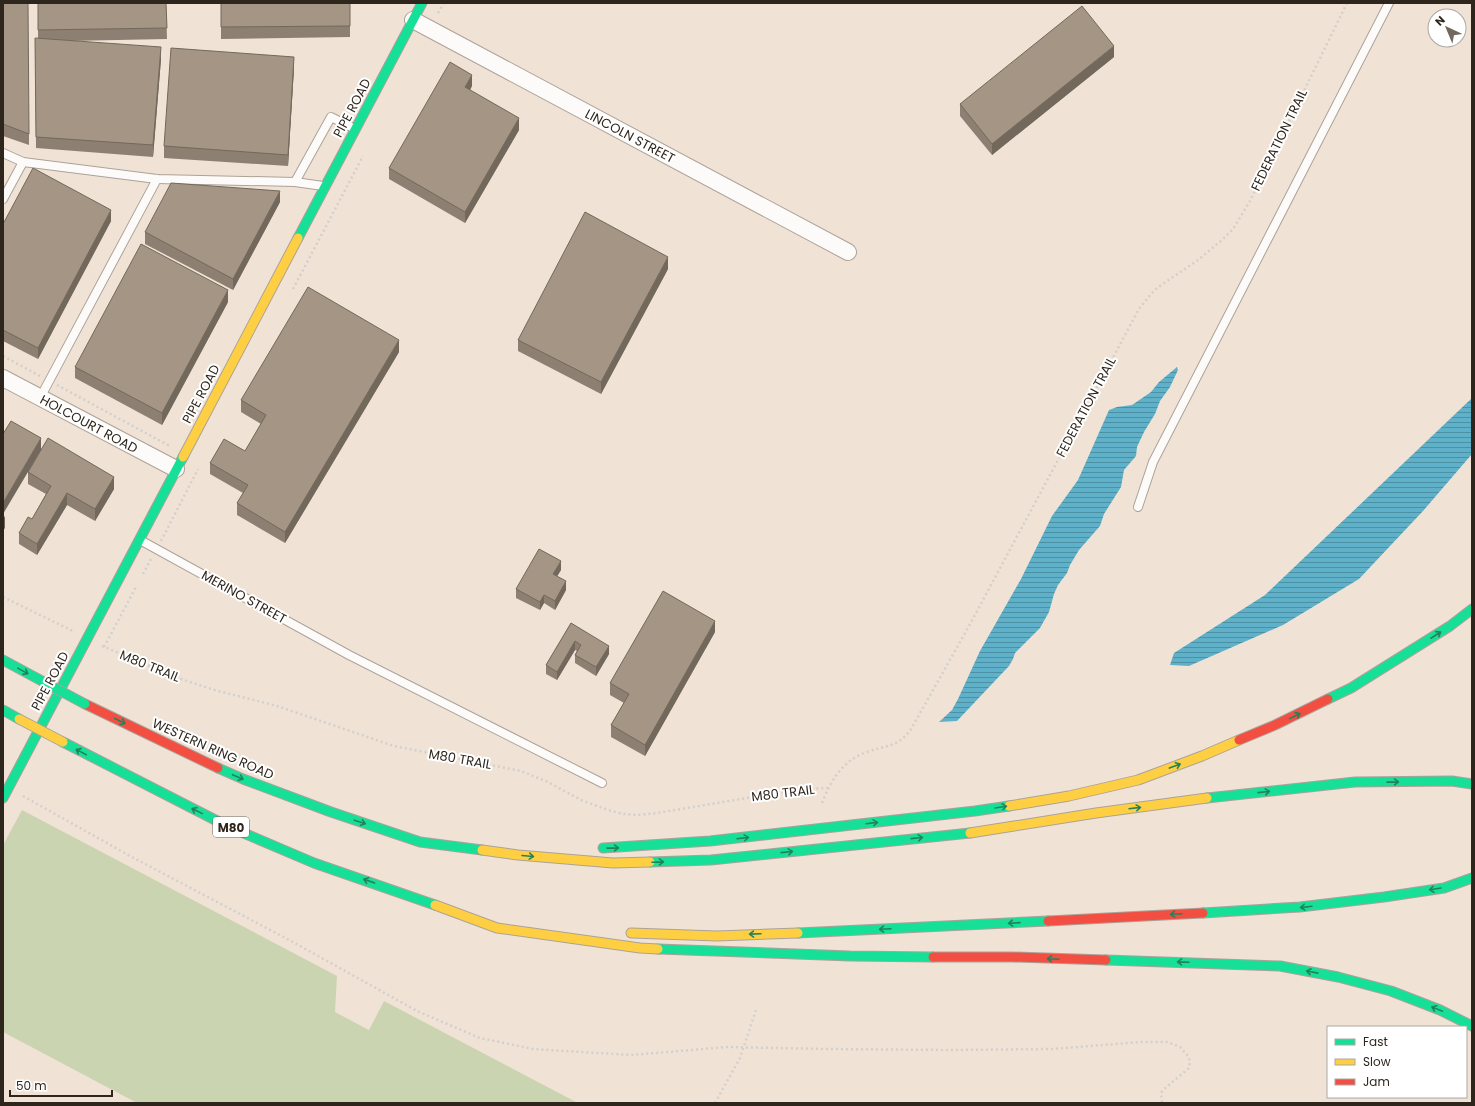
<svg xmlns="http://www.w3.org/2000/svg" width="1475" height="1106" viewBox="0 0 1475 1106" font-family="Poppins,sans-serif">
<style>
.green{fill:#cbd4b1}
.water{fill:url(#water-rules)}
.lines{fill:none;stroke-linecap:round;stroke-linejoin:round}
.lane-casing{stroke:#aca298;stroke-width:10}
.street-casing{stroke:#aca298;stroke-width:18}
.fast-casing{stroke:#aca298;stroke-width:11}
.slow-casing{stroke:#aca298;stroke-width:11}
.jam-casing{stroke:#aca298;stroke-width:11}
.path{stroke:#d3cfcb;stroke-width:2.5;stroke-dasharray:2 3;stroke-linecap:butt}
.lane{stroke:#fdfbf9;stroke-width:8}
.street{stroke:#fdfbf9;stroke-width:16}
.fast{stroke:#16e098;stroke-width:9}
.slow{stroke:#ffcf43;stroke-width:9}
.jam{stroke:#f24e42;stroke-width:9}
.fast-bridge-casing{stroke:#aca298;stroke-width:11;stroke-linecap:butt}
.slow-bridge-casing{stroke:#aca298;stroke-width:11;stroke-linecap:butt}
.fast-bridge{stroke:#16e098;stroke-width:9}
.slow-bridge{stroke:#ffcf43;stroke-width:9}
.wall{fill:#8d8072}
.shaded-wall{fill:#73685c}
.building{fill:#a49584;stroke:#73685c}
.oneway{stroke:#22835a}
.labels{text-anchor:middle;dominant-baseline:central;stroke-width:4;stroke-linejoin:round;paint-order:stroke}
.shield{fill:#fff;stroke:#6d6761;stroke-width:1}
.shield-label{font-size:12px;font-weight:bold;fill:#2e261d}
.street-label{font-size:13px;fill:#2e261d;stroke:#fff}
</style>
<defs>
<pattern id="water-rules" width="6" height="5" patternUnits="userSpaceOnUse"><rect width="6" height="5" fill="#5eb1c9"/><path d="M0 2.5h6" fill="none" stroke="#4e90a3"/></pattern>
</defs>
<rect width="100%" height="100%" fill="#f0e3d6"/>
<polygon class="green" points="22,810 337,976 335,1012 369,1030 384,1001 578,1103 137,1103 3,1032 3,845"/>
<g class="water">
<polygon points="1177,367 1178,370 1170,387 1160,401 1155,414 1144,432 1137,447 1136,456 1124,470 1121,487 1104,514 1100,526 1079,550 1070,565 1067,573 1058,585 1054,594 1049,612 1040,628 1015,653 1013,659 1009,666 957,721 939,722 952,710 958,699 980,651 1021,579 1052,516 1078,480 1109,410 1117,407 1132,405 1151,392 1159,382"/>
<polygon points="1472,398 1472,454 1423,511 1359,579 1283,625 1189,666 1170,665 1174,653 1265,595"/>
</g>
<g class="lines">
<defs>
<g id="lane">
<polyline points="3,153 23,162 157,179 295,182 331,117 355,129"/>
<polyline points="295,182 323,186"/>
<polyline points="3,199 23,162"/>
<polyline points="40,398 157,179"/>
<polyline points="1138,507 1153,462 1389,3"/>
<polyline points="140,540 349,655 602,783"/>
</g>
<g id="street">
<polyline points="413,20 848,252"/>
<polyline points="3,378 176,469"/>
</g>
<g id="fast">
<polyline points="298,238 422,3"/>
<polyline points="3,660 42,681"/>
<polyline points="1328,699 1351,688 1450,626 1472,609"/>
<polyline points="3,710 19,719"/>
<polyline points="63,742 227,826 314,863 435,905"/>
<polyline points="218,768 243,779 331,812 420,842 482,850"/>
<polyline points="3,798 183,457"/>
<polyline points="1207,798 1355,782 1452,781 1472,784"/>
<polyline points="603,848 710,841 975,811 1009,806"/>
<polyline points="650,862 711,860 970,833"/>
<polyline points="1203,913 1300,907 1384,897 1444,888 1472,878"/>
<polyline points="798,933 1048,921"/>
<polyline points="658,949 850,956 933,957"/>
<polyline points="1106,960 1280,966 1338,977 1391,991 1440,1010 1472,1026"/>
</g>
<g id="slow">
<polyline points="183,457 298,238"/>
<polyline points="1009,806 1069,796 1138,780 1202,756 1239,740"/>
<polyline points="970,833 1096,813 1207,798"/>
<polyline points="482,850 518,855 613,863 650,862"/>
<polyline points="435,905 497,928 640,948 658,949"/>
<polyline points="631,933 717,936 798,933"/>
</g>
<g id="jam">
<polyline points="85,704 218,768"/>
<polyline points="1239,740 1275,725 1328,699"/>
<polyline points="1048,921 1203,913"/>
<polyline points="933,957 1013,957 1106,960"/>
</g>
</defs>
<use href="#lane" class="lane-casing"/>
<use href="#street" class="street-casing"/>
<use href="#fast" class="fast-casing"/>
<use href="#slow" class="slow-casing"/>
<use href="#jam" class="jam-casing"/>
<g class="path">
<polyline points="438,13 444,3"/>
<polyline points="293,289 363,156"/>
<polyline points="3,356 40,376"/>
<polyline points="57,385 168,445 166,448"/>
<polyline points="161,541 198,469"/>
<polyline points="143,574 152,557"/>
<polyline points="3,597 73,631"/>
<polyline points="102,646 178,678 211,689 277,706 394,746 521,771 548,782 581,800 611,811 624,814 638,815 657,813 801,789 828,788"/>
<polyline points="104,647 136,587"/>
<polyline points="23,796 130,856 293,942 417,1011 480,1038 533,1049 631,1055 727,1047 826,1049 952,1050 1052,1049 1141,1042 1168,1042 1180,1047 1188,1056 1190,1062 1189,1068 1163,1090 1161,1093 1162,1103"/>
<path d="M822 803C831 780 843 760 867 752 886 745 896 748 910 731L969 626 1139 309 1151 294 1157 288 1198 260 1222 240 1233 229 1250 201 1347 3"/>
<polyline points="715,1103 740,1058 756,1010"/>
</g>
<use href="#lane" class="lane"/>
<use href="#street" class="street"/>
<use href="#fast" class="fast"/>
<use href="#slow" class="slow"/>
<use href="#jam" class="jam"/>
<defs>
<polyline id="fast-bridge" points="42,681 85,704"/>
<polyline id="slow-bridge" points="19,719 63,742"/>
</defs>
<use href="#fast-bridge" class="fast-bridge-casing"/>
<use href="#slow-bridge" class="slow-bridge-casing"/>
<use href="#fast-bridge" class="fast-bridge"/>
<use href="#slow-bridge" class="slow-bridge"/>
</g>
<g class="wall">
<polygon points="3,3 29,134 29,145 3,136"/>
<polygon points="38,3 166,3 167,39 68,41 161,59 153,157 36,148 35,38 38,39"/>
<polygon points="221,3 350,3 350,37 221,39"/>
<polygon points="1114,57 992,155 960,116 960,104"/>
<polygon points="294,68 288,166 164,158 164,146"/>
<polygon points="472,86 470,90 519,130 465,223 389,179 389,168"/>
<polygon points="280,202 233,290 145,244 145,232"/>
<polygon points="111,221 38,359 3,341 3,224"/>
<polygon points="668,269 601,394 518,351 518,340"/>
<polygon points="228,302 162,425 75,378 75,367"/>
<polygon points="399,352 285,543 237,515 237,503 243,493 210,474 210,463 245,451 261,424 241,412 241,400"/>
<polygon points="41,450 114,489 95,521 67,505 37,555 19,544 19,533 32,519 46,494 28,484 28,472"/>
<polygon points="561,570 557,576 566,590 555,610 544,603 540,610 516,598 516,589"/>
<polygon points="571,623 609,654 596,676 575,663 575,655 577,651 575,650 557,680 546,674 546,665"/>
<polygon points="715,632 645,756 611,737 611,725 624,703 610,695 610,683"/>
</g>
<g class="shaded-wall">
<polygon points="1114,46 1114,57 992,155 992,144"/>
<polygon points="161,47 161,59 153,157 153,145"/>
<polygon points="294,57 294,68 288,166 288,155"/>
<polygon points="472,75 472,86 465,99 465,87"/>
<polygon points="519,118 519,130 465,223 465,212"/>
<polygon points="280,191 280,202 233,290 233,279"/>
<polygon points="111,210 111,221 38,359 38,348"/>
<polygon points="668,257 668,269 601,394 601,382"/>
<polygon points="228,290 228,302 162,425 162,413"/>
<polygon points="399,340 399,352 285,543 285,532"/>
<polygon points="41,438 41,450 3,514 3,503"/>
<polygon points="114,477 114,489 95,521 95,509"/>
<polygon points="67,493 67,505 37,555 37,544"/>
<polygon points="5,516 5,528 3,531 3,519"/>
<polygon points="561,561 561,570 553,583 553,574"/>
<polygon points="566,581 566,590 555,610 555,601"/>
<polygon points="544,595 544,603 540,610 540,602"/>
<polygon points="715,621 715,632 645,756 645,745"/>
<polygon points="575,641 575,650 557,680 557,672"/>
<polygon points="609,646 609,654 596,676 596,667"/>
</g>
<g class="building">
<polygon points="3,3 28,3 29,134 3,124"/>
<polygon points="38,3 166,3 167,28 38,30"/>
<polygon points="221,3 350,3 350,26 221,27"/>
<polygon points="1082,6 1114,46 992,144 960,104"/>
<polygon points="35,38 161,47 153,145 36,137"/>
<polygon points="171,48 294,57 288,155 164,146"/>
<polygon points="450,62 472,75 465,87 519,118 465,212 389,168"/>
<polygon points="33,168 111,210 38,348 3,330 3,224"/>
<polygon points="171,183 280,191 233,279 145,232"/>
<polygon points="585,212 668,257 601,382 518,340"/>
<polygon points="141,244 228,290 162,413 75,367"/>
<polygon points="308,287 399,340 285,532 237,503 248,485 210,463 224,439 245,451 266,415 241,400"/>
<polygon points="11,421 41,438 3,503 3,434"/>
<polygon points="48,438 114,477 95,509 67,493 37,544 19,533 28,517 32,519 51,486 28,472"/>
<polygon points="539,549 561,561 553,574 566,581 555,601 544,595 540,602 516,589"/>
<polygon points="663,591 715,621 645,745 611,725 629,694 610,683"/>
<polygon points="571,623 609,646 596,667 575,655 581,645 575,641 557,672 546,665"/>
</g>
<defs><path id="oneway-shaft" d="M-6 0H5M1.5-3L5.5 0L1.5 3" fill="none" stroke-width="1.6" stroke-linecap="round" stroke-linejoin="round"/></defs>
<g class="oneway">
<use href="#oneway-shaft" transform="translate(1436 635) rotate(-33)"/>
<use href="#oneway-shaft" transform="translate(23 671) rotate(29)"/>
<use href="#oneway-shaft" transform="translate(1295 716) rotate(-26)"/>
<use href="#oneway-shaft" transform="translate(120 721) rotate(26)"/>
<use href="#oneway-shaft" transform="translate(81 752) rotate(-152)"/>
<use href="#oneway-shaft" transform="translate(1175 766) rotate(-20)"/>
<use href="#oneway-shaft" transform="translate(238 777) rotate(23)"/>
<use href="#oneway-shaft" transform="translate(1393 782) rotate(-1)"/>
<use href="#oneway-shaft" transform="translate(1264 792) rotate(-6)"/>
<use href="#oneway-shaft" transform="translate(1001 807) rotate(-9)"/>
<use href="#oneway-shaft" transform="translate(1135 808) rotate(-7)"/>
<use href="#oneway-shaft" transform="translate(197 811) rotate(-154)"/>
<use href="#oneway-shaft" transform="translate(360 822) rotate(18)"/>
<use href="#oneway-shaft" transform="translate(872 823) rotate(-7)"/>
<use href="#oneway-shaft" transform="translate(743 838) rotate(-7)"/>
<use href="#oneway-shaft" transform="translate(917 838) rotate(-6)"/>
<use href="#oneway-shaft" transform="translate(613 848) rotate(-1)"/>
<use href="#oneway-shaft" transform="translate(787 852) rotate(-6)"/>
<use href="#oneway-shaft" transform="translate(528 856) rotate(5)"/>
<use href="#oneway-shaft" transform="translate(658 862) rotate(-2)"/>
<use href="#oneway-shaft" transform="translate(369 881) rotate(-161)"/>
<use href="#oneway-shaft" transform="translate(1435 889) rotate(171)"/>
<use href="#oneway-shaft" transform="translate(1306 907) rotate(173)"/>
<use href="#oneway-shaft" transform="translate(1176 914) rotate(177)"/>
<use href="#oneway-shaft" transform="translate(1014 923) rotate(176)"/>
<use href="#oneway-shaft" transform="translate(885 929) rotate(177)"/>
<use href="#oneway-shaft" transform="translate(755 934) rotate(178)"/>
<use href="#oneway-shaft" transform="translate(1053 959) rotate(-177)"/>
<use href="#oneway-shaft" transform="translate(1183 962) rotate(-178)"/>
<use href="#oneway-shaft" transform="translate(1312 972) rotate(-169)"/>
<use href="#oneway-shaft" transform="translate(1437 1009) rotate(-158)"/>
</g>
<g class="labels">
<rect class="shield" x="213" y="817" width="36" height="20" rx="3"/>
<g class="shield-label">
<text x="231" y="827">M80</text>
</g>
<g class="street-label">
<text transform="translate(352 108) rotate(-62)">PIPE ROAD</text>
<text transform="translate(630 136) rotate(28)">LINCOLN STREET</text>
<text transform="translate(1279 140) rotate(-64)">FEDERATION TRAIL</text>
<text transform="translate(201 394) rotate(-62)">PIPE ROAD</text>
<text transform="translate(1086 407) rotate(-62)">FEDERATION TRAIL</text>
<text transform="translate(89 424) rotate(28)">HOLCOURT ROAD</text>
<text transform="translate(244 597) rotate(29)">MERINO STREET</text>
<text transform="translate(150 666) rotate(22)">M80 TRAIL</text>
<text transform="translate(50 681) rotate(-62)">PIPE ROAD</text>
<text transform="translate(213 749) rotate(24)">WESTERN RING ROAD</text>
<text transform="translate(460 759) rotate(10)">M80 TRAIL</text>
<text transform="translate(783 793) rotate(-7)">M80 TRAIL</text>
</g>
</g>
<rect width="1475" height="1106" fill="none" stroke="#2e261d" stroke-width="8"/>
<rect x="1327" y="1026" width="140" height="72" fill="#ffffff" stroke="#aba8a5"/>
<rect x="1335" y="1039" width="20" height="6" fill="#16e098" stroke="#aba8a5"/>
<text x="1363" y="1046" font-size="12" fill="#2e261d">Fast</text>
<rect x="1335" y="1059" width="20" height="6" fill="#ffcf43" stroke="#aba8a5"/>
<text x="1363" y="1066" font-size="12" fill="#2e261d">Slow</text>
<rect x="1335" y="1079" width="20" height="6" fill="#f24e42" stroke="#aba8a5"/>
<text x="1363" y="1086" font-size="12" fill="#2e261d">Jam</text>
<g transform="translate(1447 28) rotate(316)"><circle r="19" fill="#ffffff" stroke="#aba8a5"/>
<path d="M0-3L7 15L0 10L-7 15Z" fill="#72685e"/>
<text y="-6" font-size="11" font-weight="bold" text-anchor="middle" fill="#2e261d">N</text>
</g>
<path d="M10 1090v6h102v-6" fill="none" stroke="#2e261d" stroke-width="2"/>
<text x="16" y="1090" font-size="12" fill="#2e261d" stroke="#ffffff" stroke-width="3" paint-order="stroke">50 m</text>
</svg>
